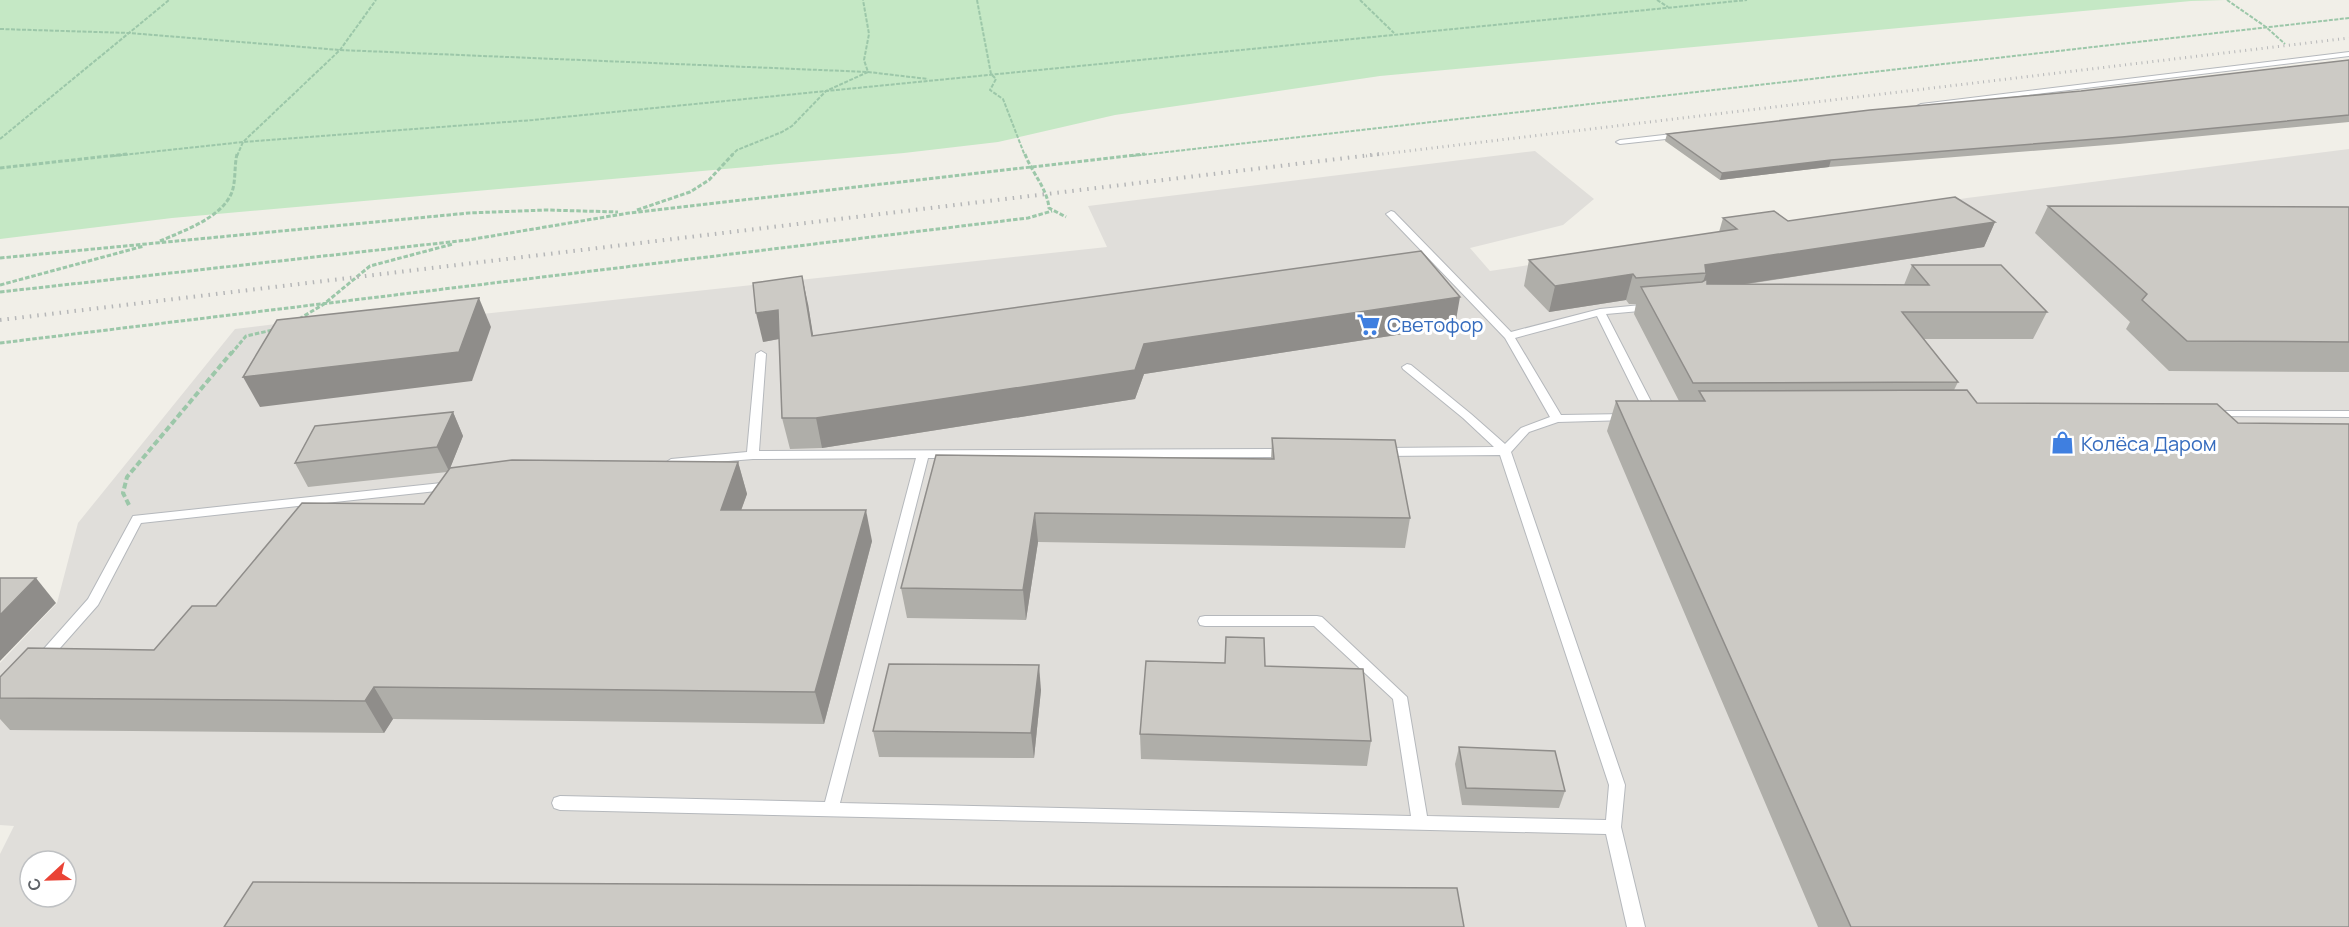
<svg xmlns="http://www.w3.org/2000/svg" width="2349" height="927" viewBox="0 0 2349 927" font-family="Manrope,sans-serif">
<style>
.industrial{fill:#e0deda;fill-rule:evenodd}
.green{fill:#c5e8c5}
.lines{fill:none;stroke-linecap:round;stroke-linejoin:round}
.service-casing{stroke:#b5b8bc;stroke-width:2}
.path-far2{stroke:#9cc7a9;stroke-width:2;stroke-dasharray:4 1.5;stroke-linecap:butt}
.path-far1{stroke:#9cc7a9;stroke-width:3;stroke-dasharray:4.5 2;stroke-linecap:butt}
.path{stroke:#9cc7a9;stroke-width:4;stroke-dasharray:6 3;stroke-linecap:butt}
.service{fill:#fff;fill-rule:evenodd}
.rail-far1{stroke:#b6b7b8;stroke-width:3;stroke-dasharray:1 4.5;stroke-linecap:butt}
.rail{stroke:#b6b7b8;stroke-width:4;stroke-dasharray:1.5 6;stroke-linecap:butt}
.wall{fill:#afaea9}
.shaded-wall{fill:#8f8d8a}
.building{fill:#cccac5;stroke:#8f8d8a;stroke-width:1.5}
.labels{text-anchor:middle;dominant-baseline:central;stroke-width:6;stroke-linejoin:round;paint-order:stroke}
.shop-label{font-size:20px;fill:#366cbe;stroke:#fff;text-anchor:start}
</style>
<rect width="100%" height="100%" fill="#f1efe8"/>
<path class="industrial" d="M2349 149V927H0V854L14 826 0 825V663L57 603 78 523 235 329 284 323 277 336 1107 247 1088 206 1535 151 1594 199 1563 225 1470 248 1490 271 1967 198ZM30 861H66V897H30Z"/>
<polygon class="green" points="0,0 2225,0 2191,1 1380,76 1115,115 998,142 904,153 172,218 0,239"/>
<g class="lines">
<defs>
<g id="service">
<polygon points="2349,52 2349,56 1921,108 1917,106 1921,104"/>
<polygon points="1681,133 1684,133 1684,137 1620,144 1616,142 1620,140"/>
<polygon points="1391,211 1394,212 1511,332 1600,309 1651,304 1656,307 1651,310 1606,314 1658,415 1656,417 1648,417 1646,415 1597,316 1515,338 1561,415 1628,414 1634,417 1628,420 1558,422 1529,432 1511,452 1625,785 1621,827 1645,927 1627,927 1606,834 560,810 554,808 552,803 554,798 560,796 825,802 916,458 753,459 667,466 665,463 671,459 747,452 756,354 761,351 766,354 759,451 1287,449 1293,453 1287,457 928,458 840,803 1411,816 1393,699 1314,626 1205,626 1200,625 1198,621 1200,617 1205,616 1317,616 1322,617 1407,697 1427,816 1606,820 1609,785 1500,455 1382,456 1376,452 1382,448 1494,447 1463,418 1403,369 1402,367 1407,364 1411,365 1471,414 1505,444 1521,428 1550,417 1505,338 1388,216 1386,214"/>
<polygon points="2212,411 2349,411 2349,417 2208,416 2206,414 2208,412"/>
<polygon points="451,482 457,486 455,489 141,523 98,605 45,665 40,666 35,665 33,661 88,599 133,516"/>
</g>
</defs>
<use href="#service" class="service-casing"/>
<g class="path-far2">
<polyline points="977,0 991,74 996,79 990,90 1003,99 1025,156"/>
<polyline points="1360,0 1394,33"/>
<polyline points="1657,0 1668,7"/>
<polyline points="2227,0 2266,27 2285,44"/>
<polyline points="0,29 129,33 340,50 868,72 928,79"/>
<polyline points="0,139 169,0"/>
<polyline points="113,156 243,142 533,120 1747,0"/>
<polyline points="237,156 243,142 340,50 376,0"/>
<polyline points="731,156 737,150 782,132 792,126 826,91 868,72 864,60 869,34 863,0"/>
<polyline points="1132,156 2349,18"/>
</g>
<g class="path-far1">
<path d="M1025 154C1032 173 1047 188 1049 208L1066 217"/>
<polyline points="0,168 127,154"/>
<polyline points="637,210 690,192 709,180 733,154"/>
<path d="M160 241C183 231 222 218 232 192 236 180 234 167 237 154"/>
<polyline points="0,258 469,213 547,210 618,212"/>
<polyline points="0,285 144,246"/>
<polyline points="0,292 468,240 629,213 1145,154"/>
<polyline points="299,319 324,304 370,266 453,244"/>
<polyline points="0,343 1028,218 1052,211"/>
<polyline points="231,354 246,336 273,330"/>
</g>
<polyline class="path" points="129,505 123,493 127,477 232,352"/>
<use href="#service" class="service"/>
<polyline class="rail-far1" points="1366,156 2349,38"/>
<polyline class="rail" points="0,320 1379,154"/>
</g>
<g class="wall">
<polygon points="2349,60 2349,122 2119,144 1829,167 1720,180 1665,141 1667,134 2081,91"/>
<polygon points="2048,206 2349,207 2349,372 2169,371 2126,329 2130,322 2035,233"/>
<polygon points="1723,218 1788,221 1995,222 1984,247 1741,285 1904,285 1912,265 2047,312 2033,339 1924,339 1958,382 1954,390 2349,927 1818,927 1607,431 1616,401 1679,401 1634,314 1636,304 1629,304 1626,300 1549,312 1524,286 1529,260 1719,232"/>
<polygon points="808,304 813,336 1455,326 1144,374 1135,399 822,448 790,449 782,418 779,339 763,342"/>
<polygon points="453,412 463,436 450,468 738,462 747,494 741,510 872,541 824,724 393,719 384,733 10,730 0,719 0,677 154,650 216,606 424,504 447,472 308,487 295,463"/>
<polygon points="1272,438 1410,518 1405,548 1038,542 1026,620 907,618 901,588 936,455 1271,459"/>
<polygon points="1226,637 1371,741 1367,766 1141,759 1140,734 1225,663"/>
<polygon points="1041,690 1034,758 879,757 873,731"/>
<polygon points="1459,747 1565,791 1559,808 1462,805 1455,764"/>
</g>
<g class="shaded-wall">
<polygon points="1831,160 1829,167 1720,180 1722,173"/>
<polygon points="1995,222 1984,247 1700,291 1706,273 1705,265"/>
<polygon points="1633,274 1626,300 1549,312 1555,286"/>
<polygon points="802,276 808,304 818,365 812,336"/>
<polygon points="1460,297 1455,326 1144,374 1135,399 822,448 816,418 1144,344"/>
<polygon points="479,298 491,327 472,381 260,407 243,377"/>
<polygon points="778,310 784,338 763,342 756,313"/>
<polygon points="453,412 463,436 449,471 437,447"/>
<polygon points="738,462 747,494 730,541 721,510"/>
<polygon points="866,510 872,541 824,724 815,692"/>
<polygon points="1035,513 1038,542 1026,620 1023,590"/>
<polygon points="36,578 56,603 0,661 0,615"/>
<polygon points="1039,665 1041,690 1034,758 1031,733"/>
<polygon points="374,687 393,719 384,733 365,701"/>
</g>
<g class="building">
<polygon points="2349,60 2349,115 2122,137 1831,160 1722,173 1667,134 1870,110 2081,91"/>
<polygon points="1955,197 1995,222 1705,265 1706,273 1636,278 1633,274 1555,286 1529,260 1737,229 1723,218 1774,211 1788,221"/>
<polygon points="2048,206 2349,207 2349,342 2187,341 2142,300 2147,294"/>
<polygon points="1421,251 1460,297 1144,344 1135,370 816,418 782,418 778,310 756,313 753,283 802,276 812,336"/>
<polygon points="1912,265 2001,265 2047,312 1902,312 1958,382 1693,383 1641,287 1702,282 1707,279 1707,284 1929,285"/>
<polygon points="479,298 459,352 243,377 277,320"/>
<polygon points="1967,390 1977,403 2217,404 2238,423 2349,424 2349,927 1851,927 1616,401 1705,401 1699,391"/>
<polygon points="453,412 437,447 295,463 315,426"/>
<polygon points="1272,438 1395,440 1410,518 1035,513 1023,590 901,588 936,455 1274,459"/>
<polygon points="512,460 738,462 721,510 866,510 815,692 374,687 365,701 0,698 0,677 28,648 154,650 192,606 216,606 302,503 424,504 450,468"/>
<polygon points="0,578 36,578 0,615"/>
<polygon points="1226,637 1264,638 1265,666 1363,669 1371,741 1140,734 1146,661 1225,663"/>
<polygon points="889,664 1039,665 1031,733 873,731"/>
<polygon points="1459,747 1555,751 1565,791 1466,788"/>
<polygon points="253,882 1457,888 1464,927 224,927"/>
</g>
<defs>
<symbol id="supermarket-bare" viewBox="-9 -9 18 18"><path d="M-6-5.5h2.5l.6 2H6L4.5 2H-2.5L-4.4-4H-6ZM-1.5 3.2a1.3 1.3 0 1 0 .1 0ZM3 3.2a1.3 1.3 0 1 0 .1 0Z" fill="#3f7fe0" stroke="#fff" stroke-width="2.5" paint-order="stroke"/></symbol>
<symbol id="shop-bare" viewBox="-9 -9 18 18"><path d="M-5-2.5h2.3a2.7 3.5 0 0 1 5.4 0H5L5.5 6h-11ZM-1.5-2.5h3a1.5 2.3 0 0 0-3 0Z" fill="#3f7fe0" stroke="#fff" stroke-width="2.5" paint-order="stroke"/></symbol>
</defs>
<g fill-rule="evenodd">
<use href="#supermarket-bare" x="1352" y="308" width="33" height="33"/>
<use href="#shop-bare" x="2046" y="426" width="33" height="33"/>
</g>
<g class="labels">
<g class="shop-label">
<text x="1387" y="324">Светофор</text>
<text x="2081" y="443">Колёса Даром</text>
</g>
</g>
<g transform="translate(48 879) rotate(248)"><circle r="28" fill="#ffffff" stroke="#bfc1c3" stroke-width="1.5"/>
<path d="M0-4.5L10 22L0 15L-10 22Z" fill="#ea4335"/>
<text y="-9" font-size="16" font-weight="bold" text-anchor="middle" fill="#5f6368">С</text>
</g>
</svg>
